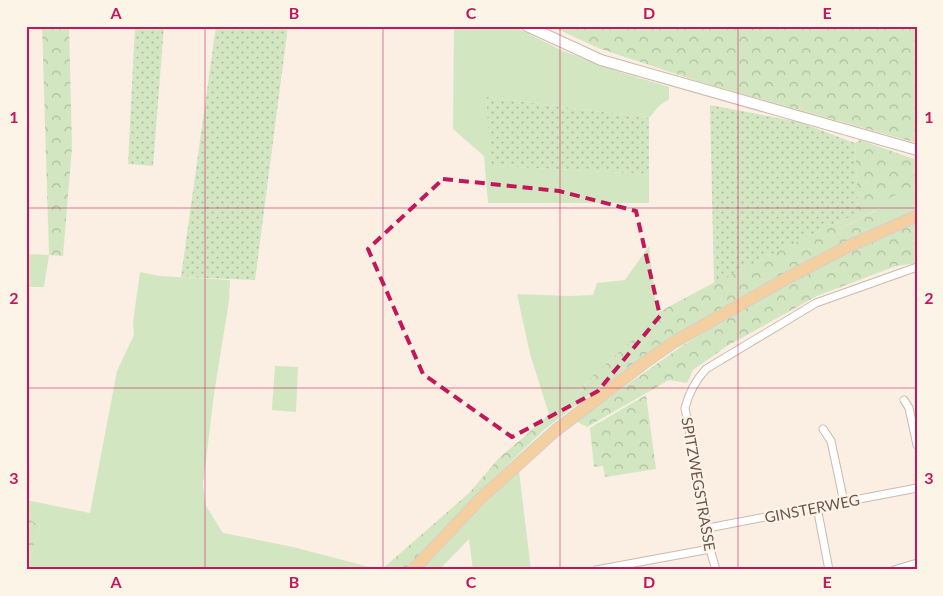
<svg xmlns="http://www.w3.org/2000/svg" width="943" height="596" viewBox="0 0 943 596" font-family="Lato,sans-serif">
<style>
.grass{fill:#d3e6c2}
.forest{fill:url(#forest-crowns)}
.garden{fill:url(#garden-dots)}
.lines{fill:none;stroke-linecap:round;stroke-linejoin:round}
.street-casing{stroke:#cdb9ad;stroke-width:9}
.secondary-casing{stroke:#cfb8ab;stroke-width:12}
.primary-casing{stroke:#d7cfcd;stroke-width:13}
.street{stroke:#fff;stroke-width:7}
.secondary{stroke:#fff;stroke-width:10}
.primary{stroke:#f4cf9f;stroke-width:11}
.marked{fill:none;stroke:#c2185b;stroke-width:4;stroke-dasharray:10 6;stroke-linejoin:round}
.grid{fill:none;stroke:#c2185b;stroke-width:1;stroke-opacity:0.55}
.labels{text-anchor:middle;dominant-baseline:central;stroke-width:4.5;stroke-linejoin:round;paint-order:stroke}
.street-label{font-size:15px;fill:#70554b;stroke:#fdf4e8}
.neatline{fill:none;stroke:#c2185b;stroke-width:2}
.grid-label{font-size:16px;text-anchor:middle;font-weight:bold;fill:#c2185b}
</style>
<defs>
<pattern id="forest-crowns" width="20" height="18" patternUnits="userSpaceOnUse" patternTransform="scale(1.25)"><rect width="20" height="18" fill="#d3e6c2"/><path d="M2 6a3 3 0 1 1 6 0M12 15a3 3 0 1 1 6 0" fill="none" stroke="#b0bda0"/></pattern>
<pattern id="garden-dots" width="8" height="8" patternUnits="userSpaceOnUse" patternTransform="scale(1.25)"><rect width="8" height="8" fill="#d3e6c2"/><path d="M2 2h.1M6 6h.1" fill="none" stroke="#b0bda0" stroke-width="1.8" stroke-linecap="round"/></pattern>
</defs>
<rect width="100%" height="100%" fill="#faefe2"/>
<g class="grass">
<polygon points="454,26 513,26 563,51 620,72 669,87 669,99 659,106 649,118 486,97 492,166 649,174 649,203 488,203 484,156 453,129"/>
<polygon points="917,184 917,210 887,223 880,208 839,229 837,222"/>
<polygon points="649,246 657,313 648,331 644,335 639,334 588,380 576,396 580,402 545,429 540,423 549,414 530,354 517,294 568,296 593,295 597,283 625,280"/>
<polygon points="26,254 49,255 44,287 26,287"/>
<polygon points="140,272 160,276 230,280 229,301 214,394 203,485 206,506 223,533 293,547 381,570 28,570 30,557 40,527 26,516 26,500 90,513 117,371 134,335 133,322"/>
<polygon points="275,366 298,367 296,412 272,410"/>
<polygon points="519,471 531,570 473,570 469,539 439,570 422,570 485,503"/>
</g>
<g class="forest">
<polygon points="42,26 69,26 72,147 63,256 49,255"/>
<polygon points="551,26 917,26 917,143 697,81 598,48"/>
<polygon points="860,140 917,160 917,184 858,214 855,143"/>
<path d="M881 208 887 223C849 242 811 260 774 279 706 315 641 356 580 402L576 396 588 380 639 334H644L647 331 657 313 715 282 837 222 839 229Z"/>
<polygon points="917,223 917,263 896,266 817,296 727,346 693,370 687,383 669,380 587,427 576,421 682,346 727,318 784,285 852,251"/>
<polygon points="646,395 656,469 605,477 603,466 594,467 590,428"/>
<polygon points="540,423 545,429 479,492 405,570 381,570 469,493 499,458"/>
<polygon points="26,516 40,527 30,557 28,570 26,570"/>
</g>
<g class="garden">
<polygon points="135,26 164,26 153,166 128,164"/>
<polygon points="216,26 288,26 255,280 181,277"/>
<polygon points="486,97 649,118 649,174 491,166"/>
<polygon points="710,105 799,122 855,143 858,214 837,222 714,283"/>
</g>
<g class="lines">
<defs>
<g id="street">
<polyline points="904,400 909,408 917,445"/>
<polyline points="823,429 831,441 844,502"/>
<polyline points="817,507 829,570"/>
<polyline points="708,528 917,488"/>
<polyline points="596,570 710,549"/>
<path d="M716 570 710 549 708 528 685 408C689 392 695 381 706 369L816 303 917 267"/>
<polyline points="894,570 917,563"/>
</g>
<polyline id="secondary" points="527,26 601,60 917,150"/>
<polyline id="primary" points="413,570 481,498 555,431 644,363 674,342 789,277 849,246 917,216"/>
</defs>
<use href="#street" class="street-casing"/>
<use href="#secondary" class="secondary-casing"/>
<use href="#primary" class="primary-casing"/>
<use href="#street" class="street"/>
<use href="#secondary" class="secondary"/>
<use href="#primary" class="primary"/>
</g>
<path class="marked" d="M443 179 559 191 636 211 660 316 598 391 512 437 423 374 368 249Z"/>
<path class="grid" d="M205 26V570M383 26V570M560 26V570M738 26V570M26 208H917M26 388H917"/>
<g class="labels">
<g class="street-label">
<text transform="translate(699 484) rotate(80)">SPITZWEGSTRASSE</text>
<text transform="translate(812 508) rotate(-11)">GINSTERWEG</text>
</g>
</g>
<rect width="943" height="596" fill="none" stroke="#fdf4e8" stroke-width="55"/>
<rect x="28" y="28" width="888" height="540" class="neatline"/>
<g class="grid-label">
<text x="116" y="19">A</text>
<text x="294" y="19">B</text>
<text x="471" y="19">C</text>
<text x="649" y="19">D</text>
<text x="827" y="19">E</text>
<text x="14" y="123">1</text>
<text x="929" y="123">1</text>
<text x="14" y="304">2</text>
<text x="929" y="304">2</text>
<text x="14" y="484">3</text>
<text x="929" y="484">3</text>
<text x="116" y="588">A</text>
<text x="294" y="588">B</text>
<text x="471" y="588">C</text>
<text x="649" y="588">D</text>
<text x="827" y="588">E</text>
</g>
</svg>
